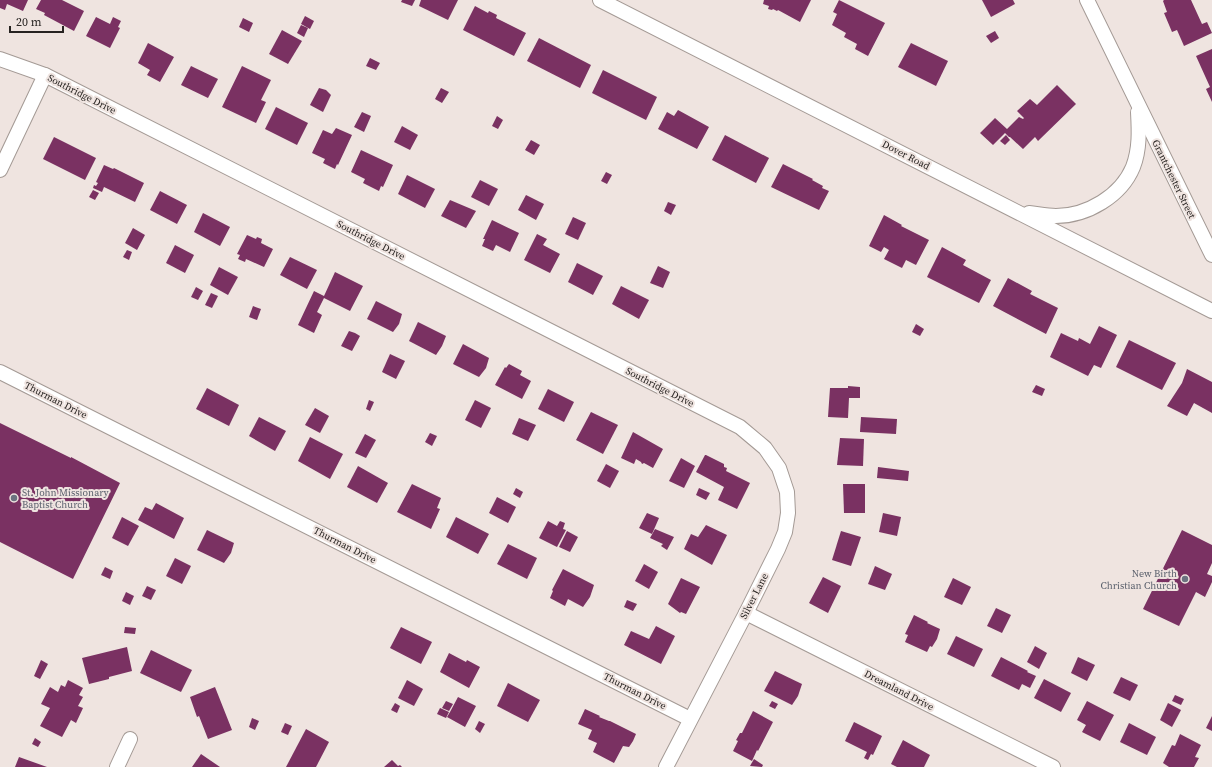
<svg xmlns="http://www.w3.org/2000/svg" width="1212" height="767" viewBox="0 0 1212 767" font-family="'Source Serif 4',serif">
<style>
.building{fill:#7a3162}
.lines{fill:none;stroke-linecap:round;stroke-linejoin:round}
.street-casing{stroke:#a49a95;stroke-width:16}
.street{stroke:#fff;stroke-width:14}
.worship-dot{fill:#6b7280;stroke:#efe4e0;stroke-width:1.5}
.labels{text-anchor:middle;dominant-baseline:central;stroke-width:4;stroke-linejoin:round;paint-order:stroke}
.street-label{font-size:10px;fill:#272321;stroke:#efe4e0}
.worship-label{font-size:10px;fill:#5b616d;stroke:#efe4e0;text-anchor:start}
</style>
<rect width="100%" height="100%" fill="#efe4e0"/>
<g class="building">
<polygon points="0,0 28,0 23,11 7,4 5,10 0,8"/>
<polygon points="41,0 62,0 84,11 74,31 44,15 45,13 36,9"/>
<polygon points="402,0 415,0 412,6 401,2"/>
<polygon points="421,0 458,0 448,20 419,6"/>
<polygon points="764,0 811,0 800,22 778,10 777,11 773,9 772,10 768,9 769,6 763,4"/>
<polygon points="839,0 885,23 868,56 855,49 857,44 844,37 846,33 832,25 837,14 833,12"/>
<polygon points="982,0 1013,0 1015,4 991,17"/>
<polygon points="1164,0 1191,0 1202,24 1207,22 1212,33 1184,46 1177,30 1172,32 1164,13 1167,12 1163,1"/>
<polygon points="475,6 488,13 489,11 497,15 496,18 526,33 514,56 463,30"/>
<polygon points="305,16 314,21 310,29 301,24"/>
<polygon points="96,17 110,24 113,17 121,21 118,27 120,28 110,48 86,36"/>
<polygon points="243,18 253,23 249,32 239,27"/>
<polygon points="301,25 308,28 304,37 297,33"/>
<polygon points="282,30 302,41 288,64 269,54"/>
<polygon points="995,31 999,38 991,43 986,36"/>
<polygon points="539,38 591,65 580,88 527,61"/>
<polygon points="148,43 174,57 160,82 147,75 150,70 138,63"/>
<polygon points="911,43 948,61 936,86 898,67"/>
<polygon points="1212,49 1212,102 1206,89 1210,87 1196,56"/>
<polygon points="370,58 380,63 376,70 366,66"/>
<polygon points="191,66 218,79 208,98 181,85"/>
<polygon points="242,66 271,80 261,100 266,102 256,123 222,107"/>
<polygon points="603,70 657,97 646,120 592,93"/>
<polygon points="1057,85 1076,104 1038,141 1035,137 1023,149 1010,137 1009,137 1005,133 993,145 980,133 995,118 1007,129 1019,117 1023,119 1024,118 1017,111 1030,99 1037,105"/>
<polygon points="319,88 326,90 331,95 323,112 310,105"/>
<polygon points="441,88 449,92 442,103 435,99"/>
<polygon points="276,107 308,123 297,145 265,129"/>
<polygon points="678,110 709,127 697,149 658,129 667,112 674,116"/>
<polygon points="362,112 371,116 364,132 354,127"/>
<polygon points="497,116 503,120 498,129 492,126"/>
<polygon points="402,126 418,135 410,150 394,142"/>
<polygon points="336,128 352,135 338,165 337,164 335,169 323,163 325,159 312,153 323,130 332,134"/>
<polygon points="725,135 769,158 756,183 712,160"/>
<polygon points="1006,135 1010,140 1005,145 1000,141"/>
<polygon points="54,137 96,158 85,180 43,159"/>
<polygon points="531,140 540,145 534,155 525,150"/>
<polygon points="361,150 393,165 383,187 381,186 379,191 363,183 365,179 351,172"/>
<polygon points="783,164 813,179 812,180 823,186 822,188 829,191 819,210 771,187"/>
<polygon points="104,165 113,169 114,168 144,183 135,202 104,187 102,192 93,188 94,185 96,186 98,183 96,182"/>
<polygon points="606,172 612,175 607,184 601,181"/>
<polygon points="407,175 435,189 425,208 398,194"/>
<polygon points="480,180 498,189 489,206 471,197"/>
<polygon points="93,190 99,193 95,200 89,197"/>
<polygon points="160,191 187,205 177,224 150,210"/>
<polygon points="526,195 544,204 536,220 518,210"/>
<polygon points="450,200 476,211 466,228 441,216"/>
<polygon points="668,202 676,205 671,215 664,211"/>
<polygon points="203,213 230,227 220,246 194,232"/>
<polygon points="884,215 902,225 901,226 929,240 916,265 906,260 902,268 884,259 889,250 884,247 881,252 869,246"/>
<polygon points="573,217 586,223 578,240 565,234"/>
<polygon points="492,220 519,233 510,252 496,245 493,251 482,246 485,239 483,239"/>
<polygon points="133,228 145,235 137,250 125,243"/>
<polygon points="537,234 547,239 543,245 560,254 550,273 524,260"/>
<polygon points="247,235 256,239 257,237 262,239 261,243 273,249 264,267 246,259 245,262 238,259 240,255 237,254"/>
<polygon points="175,245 194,255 185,273 166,263"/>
<polygon points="942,247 966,260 963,265 991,280 979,303 927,277"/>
<polygon points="127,250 132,252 129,260 123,257"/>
<polygon points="290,257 317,270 307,289 280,275"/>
<polygon points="577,263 603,276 593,295 568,282"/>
<polygon points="658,266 670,272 663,288 650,283"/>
<polygon points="219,267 238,277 228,295 210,285"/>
<polygon points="335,272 363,286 350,311 324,298 317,312 322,315 314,333 298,325 314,291 324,296"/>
<polygon points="1008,278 1032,291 1030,294 1058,308 1046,334 993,306"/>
<polygon points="621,286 649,300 639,319 612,304"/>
<polygon points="196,287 203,291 198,300 191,297"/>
<polygon points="211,293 218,296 212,308 205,305"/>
<polygon points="376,301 402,314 399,324 393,332 367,319"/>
<polygon points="253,306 261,309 257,320 249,317"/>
<polygon points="418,322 446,336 442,346 436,355 409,341"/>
<polygon points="916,324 924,329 920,336 912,332"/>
<polygon points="1099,326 1117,335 1101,368 1094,365 1088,376 1050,357 1061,333 1078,341 1079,338 1090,344"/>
<polygon points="349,331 355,333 360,336 352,351 341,346"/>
<polygon points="1129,340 1176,363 1162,390 1116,367"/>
<polygon points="463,344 489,358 486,368 479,377 453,364"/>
<polygon points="390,354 405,361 396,379 382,372"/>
<polygon points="509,364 522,371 520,375 531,381 522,399 495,385 505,367 506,368"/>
<polygon points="1187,369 1212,382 1212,413 1194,403 1187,416 1167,406 1182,383"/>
<polygon points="1036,385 1045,389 1042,396 1032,392"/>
<polygon points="848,386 860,387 860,398 849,398 848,418 828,417 830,388 848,388"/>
<polygon points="207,388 239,405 229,426 196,409"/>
<polygon points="548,389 574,402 564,422 538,409"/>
<polygon points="369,400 374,402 370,411 366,409"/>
<polygon points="475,400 491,408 481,428 465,420"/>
<polygon points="315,408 329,416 320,433 305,425"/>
<polygon points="591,412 618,425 603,454 576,440"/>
<polygon points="259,417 286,431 275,451 249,436"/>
<polygon points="861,417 897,419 896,434 860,432"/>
<polygon points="519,418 536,425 528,441 512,434"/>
<polygon points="0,423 71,458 71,457 120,483 73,579 0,542"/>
<polygon points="633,432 663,449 653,468 644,463 642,464 641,462 636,459 634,464 621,458"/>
<polygon points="430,433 437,436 432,446 425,442"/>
<polygon points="365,434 376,440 366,458 355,453"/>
<polygon points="310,437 343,454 330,479 298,461"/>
<polygon points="840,438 864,439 863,466 837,465"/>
<polygon points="705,455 706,455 724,464 724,467 727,468 726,471 750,483 737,509 718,500 724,487 696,472"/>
<polygon points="681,458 695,466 684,488 669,481"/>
<polygon points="606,464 619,471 610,488 597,481"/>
<polygon points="358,466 388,483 377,503 347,487"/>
<polygon points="878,467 909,471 908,481 877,478"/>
<polygon points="412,484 441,498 437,508 440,509 431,529 397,512"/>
<polygon points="843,484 865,484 865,513 844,513"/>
<polygon points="516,488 523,492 520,498 513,494"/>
<polygon points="699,488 710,493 706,500 696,495"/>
<polygon points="497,497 516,507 508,523 489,513"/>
<polygon points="156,503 184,518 174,539 138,520 145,507 152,510"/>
<polygon points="647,513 659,518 652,534 639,528"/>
<polygon points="883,513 901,517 897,536 879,532"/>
<polygon points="122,517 139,526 128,546 112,538"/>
<polygon points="456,517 489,534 478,554 446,537"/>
<polygon points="548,521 557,526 560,521 565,523 563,529 566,530 557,547 539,538"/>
<polygon points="706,525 727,535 712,565 684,549 691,534 698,537"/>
<polygon points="655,529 674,537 667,550 661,546 663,544 650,538"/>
<polygon points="207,530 234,543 231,553 224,563 197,550"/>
<polygon points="1182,530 1212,545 1212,563 1207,574 1212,576 1212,582 1205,597 1196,592 1179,626 1143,609"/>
<polygon points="567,531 578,537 570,552 559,547"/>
<polygon points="841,531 861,537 851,566 832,560"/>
<polygon points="508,544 537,558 527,579 497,564"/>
<polygon points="175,558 191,566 182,584 166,576"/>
<polygon points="644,564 658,572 649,589 635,581"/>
<polygon points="875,566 892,574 885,590 868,584"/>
<polygon points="105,567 113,571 110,579 101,575"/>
<polygon points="563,569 594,585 590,597 583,607 568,599 565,606 550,598 553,591 552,590"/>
<polygon points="823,577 841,586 828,613 809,603"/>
<polygon points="681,578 700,587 686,614 681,612 680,613 668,604"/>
<polygon points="953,578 971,587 962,605 944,597"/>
<polygon points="147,586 156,590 151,600 142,596"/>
<polygon points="126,592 134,596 130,605 122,601"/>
<polygon points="627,600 637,604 633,611 624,607"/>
<polygon points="996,608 1011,615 1002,633 987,626"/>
<polygon points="914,615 928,622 927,623 940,629 937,639 932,647 930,646 927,652 905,642 908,635 905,634"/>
<polygon points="656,626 675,636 661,664 624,645 631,631 649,639"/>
<polygon points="125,627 136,628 135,634 124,633"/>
<polygon points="401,627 432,642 421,664 390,648"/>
<polygon points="956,636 983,649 974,667 947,654"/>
<polygon points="1035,646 1047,653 1039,669 1027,662"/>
<polygon points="127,647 132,671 109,677 109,679 89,684 82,658"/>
<polygon points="151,650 192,670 181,692 140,673"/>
<polygon points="449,653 466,662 467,660 480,667 469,688 440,672"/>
<polygon points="1001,657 1028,671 1027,672 1036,676 1030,688 1022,684 1019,690 991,676"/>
<polygon points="1078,657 1095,665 1087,681 1071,673"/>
<polygon points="41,660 48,664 40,679 34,676"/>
<polygon points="775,671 802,684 798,696 792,705 764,691"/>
<polygon points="1121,677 1138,685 1130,701 1113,693"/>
<polygon points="1044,679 1071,693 1061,712 1034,698"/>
<polygon points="68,680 83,688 79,695 83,697 78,706 83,708 76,723 71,720 62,737 40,726 50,708 41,704 50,687 58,692 61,685 65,687"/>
<polygon points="407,680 423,689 414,706 398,698"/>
<polygon points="508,683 540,700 528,722 497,706"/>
<polygon points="215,687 232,730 208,739 199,716 197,717 190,697"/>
<polygon points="1175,695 1184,699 1181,705 1172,701"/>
<polygon points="458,697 476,706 465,727 447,717 450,712 452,713 450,712"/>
<polygon points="446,701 453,704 449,711 442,708"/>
<polygon points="772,701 778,704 775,709 769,706"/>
<polygon points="1087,701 1114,715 1100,741 1082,732 1086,725 1077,720"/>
<polygon points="395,703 400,706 397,713 391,710"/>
<polygon points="1168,703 1181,710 1172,727 1160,720"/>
<polygon points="440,708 449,712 446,718 437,714"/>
<polygon points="585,709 600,716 599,717 609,721 610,721 636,734 633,741 629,747 623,746 614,763 593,752 597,743 588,739 592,730 578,724"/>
<polygon points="753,711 773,722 758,751 757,750 752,761 733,751 738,741 736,740 740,733 742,733"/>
<polygon points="1212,716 1212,731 1206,728"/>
<polygon points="252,718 259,721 255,730 249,727"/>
<polygon points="479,721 485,724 480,733 475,729"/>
<polygon points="854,722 882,736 873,755 871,754 868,760 864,758 867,752 845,741"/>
<polygon points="285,723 292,726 288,735 281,732"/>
<polygon points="1129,723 1156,737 1147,755 1120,742"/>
<polygon points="306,729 329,742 316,767 286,767"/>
<polygon points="1180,734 1201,745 1195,757 1199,758 1194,767 1169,767 1163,763 1172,745 1175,746"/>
<polygon points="35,738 41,742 38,747 32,744"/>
<polygon points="903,740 930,755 924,767 897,767 891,764"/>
<polygon points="201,754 220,767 192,767"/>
<polygon points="19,757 47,767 15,767"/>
<polygon points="754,759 763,765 762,767 750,766"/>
<polygon points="392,760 398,766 400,765 402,767 384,767"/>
</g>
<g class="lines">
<defs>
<g id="street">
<polyline points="600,0 1212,311"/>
<polyline points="1087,0 1212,255"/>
<polyline points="0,59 45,75 740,427 765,448 779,468 787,492 788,513 785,532 778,549 746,613 666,767"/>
<polyline points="0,170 45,75"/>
<path d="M1029 213C1038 214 1047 216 1056 216 1087 216 1121 196 1133 167 1140 149 1139 130 1138 112"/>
<polyline points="0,372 690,719"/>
<polyline points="746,613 1053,767"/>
<polyline points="117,767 130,739"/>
</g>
</defs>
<use href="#street" class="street-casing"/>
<use href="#street" class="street"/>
</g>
<g class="worship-dot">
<circle cx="14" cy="498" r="4"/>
<circle cx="1185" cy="579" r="4"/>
</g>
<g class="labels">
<g class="street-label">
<text transform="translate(82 94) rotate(27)">Southridge Drive</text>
<text transform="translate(906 155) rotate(27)">Dover Road</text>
<text transform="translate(1174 179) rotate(64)">Grantchester Street</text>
<text transform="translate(371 240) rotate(27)">Southridge Drive</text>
<text transform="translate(660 387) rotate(27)">Southridge Drive</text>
<text transform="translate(56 400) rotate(27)">Thurman Drive</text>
<text transform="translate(345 545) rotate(27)">Thurman Drive</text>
<text transform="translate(754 596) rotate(-63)">Silver Lane</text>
<text transform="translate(899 690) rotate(27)">Dreamland Drive</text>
<text transform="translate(635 691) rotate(27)">Thurman Drive</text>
</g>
<g class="worship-label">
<text x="22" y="492">St. John Missionary<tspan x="22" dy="12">Baptist Church</tspan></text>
<text x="1177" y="573" text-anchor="end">New Birth<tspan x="1177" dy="12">Christian Church</tspan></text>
</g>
</g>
<path d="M10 26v6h53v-6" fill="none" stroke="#272321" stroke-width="2"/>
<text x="16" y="26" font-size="12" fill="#272321" stroke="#efe4e0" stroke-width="3" paint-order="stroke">20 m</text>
</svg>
